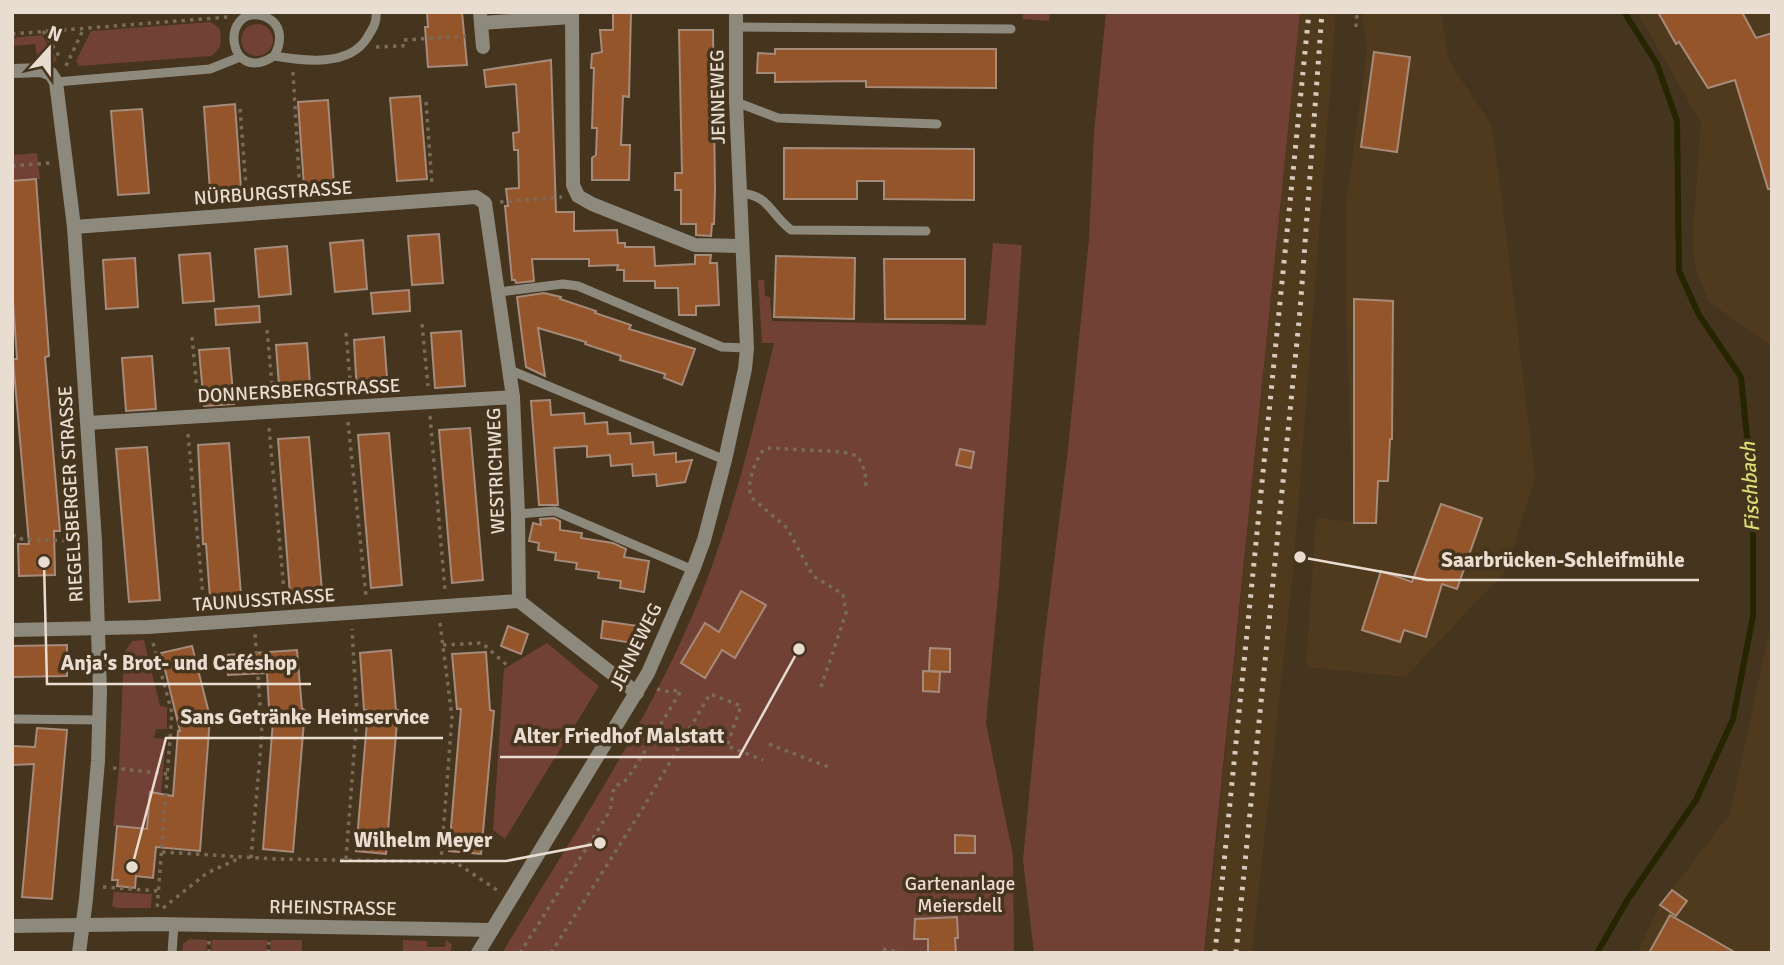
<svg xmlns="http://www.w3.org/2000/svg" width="1784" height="965" viewBox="0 0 1784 965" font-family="Signika,sans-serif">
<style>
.built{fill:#503a1e}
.green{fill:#714136}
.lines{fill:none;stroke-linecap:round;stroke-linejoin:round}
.stream{stroke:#252600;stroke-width:6}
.building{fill:#94552b;stroke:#a68a7a;stroke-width:2}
.path{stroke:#7a6b58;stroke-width:3.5;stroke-dasharray:3.5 5;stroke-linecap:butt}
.lane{stroke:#8d897c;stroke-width:9}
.street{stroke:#8d897c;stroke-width:14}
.rail{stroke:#d6cabc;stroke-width:5;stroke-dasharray:3.5 7;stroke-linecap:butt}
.labels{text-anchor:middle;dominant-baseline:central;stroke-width:7;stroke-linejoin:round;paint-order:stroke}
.street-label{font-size:19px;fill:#e8ddd0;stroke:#45341e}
.park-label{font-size:19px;fill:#f1dbd6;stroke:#45341e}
.water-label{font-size:21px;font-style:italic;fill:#d8de73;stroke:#45341e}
.leader{fill:none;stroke:#e8ddd0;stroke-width:2.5}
.callout-dot{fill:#e8ddd0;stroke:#45341e;stroke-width:2.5}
.callout-label{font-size:21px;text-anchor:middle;font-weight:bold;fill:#e8ddd0;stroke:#45341e;stroke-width:7;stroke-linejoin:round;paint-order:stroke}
</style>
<rect width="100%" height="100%" fill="#45341e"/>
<g class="built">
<polygon points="1300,12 1336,12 1294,561 1252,953 1205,953"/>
<polygon points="1362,12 1441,12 1449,61 1491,124 1501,191 1535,478 1506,571 1405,677 1306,667 1316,518 1354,522 1346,315 1346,203 1367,50"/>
<polygon points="1637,12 1772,12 1772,401 1769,344 1709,302 1695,267 1693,235 1701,123"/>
<polygon points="1772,619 1772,953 1637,953 1660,905 1730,814"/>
</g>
<g class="green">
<polygon points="1022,12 1050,12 1049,21 1023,19"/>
<polygon points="1106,12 1300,12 1204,953 1034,953 1023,860 1043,650 1068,449 1089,239 1094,133"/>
<path d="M211 22 220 29C221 42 223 48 211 56L79 66 76 61 91 31Z"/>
<circle cx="257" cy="40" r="16"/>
<polygon points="42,35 57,60 51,64 37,56 35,44 12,46 12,38"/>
<polygon points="37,153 40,179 12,181 12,155"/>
<path d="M993 243 1022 245 999 584 986 723 1013 856 1014 953H502C568 843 640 736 691 619 729 531 752 436 774 343H762L758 280H764L765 296 770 297 772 321 986 325Z"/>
<polygon points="144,640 160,706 167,707 167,729 156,729 154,738 166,739 161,794 150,793 158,831 113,826 119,768 124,653 132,641"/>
<polygon points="547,643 599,686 505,839 493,830 504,669"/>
<polygon points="114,892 152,894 151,908 117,908 112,906"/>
<polygon points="190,939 207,940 206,953 182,953 183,944"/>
<polygon points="212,940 267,940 266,953 211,953"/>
<polygon points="271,940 302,940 302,953 270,953"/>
<polygon points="403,940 427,941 427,947 445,947 446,940 452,945 450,953 403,953"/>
</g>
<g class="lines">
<polyline class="stream" points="1597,953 1628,899 1696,800 1733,719 1753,616 1753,497 1741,377 1699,315 1679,271 1677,121 1657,64 1624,12"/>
</g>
<g class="building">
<polygon points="427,12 462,12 467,65 428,67 425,27 428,27"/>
<polygon points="613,12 631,12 629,97 623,96 621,145 630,145 629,180 592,180 592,158 596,155 597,128 592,128 594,68 591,68 592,54 602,52 600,30 613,30"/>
<polygon points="1658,12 1742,12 1756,38 1772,33 1772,189 1768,189 1735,80 1708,88 1679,42 1676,44"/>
<polygon points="679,30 713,30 715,190 714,224 712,224 711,236 696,235 696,224 681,224 681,190 675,190 675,173 682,173"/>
<polygon points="775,49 996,49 996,88 866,87 866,81 775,82 775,73 757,73 758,53 775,54"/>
<polygon points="1374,52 1410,57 1397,152 1361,147"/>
<polygon points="551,60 556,212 574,212 574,231 617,230 618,243 625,243 625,247 654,247 655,266 695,264 695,255 711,255 710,263 717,263 719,305 696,306 696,315 679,315 678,288 655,288 655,281 624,281 624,270 617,270 618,265 589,266 589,259 532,259 534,281 516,283 515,280 512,280 505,206 508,206 506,189 519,188 518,150 514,150 513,133 519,132 516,85 515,84 486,87 484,70"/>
<polygon points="420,96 427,179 397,181 390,98"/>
<polygon points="328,100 334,184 304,186 298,102"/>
<polygon points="235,104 241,189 210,191 204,107"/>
<polygon points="142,109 149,193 118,195 111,111"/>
<polygon points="784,148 974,149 974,200 884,199 884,181 857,181 857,199 784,199"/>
<polygon points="36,179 49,356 45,357 60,531 54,531 55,575 19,576 18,544 29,544 13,359 17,359 12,286 12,181"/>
<polygon points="439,234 443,283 412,285 408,236"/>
<polygon points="363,240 367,289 335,292 330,243"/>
<polygon points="287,246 291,294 259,297 255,249"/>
<polygon points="210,253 214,301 183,303 179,255"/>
<polygon points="776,256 855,258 854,319 774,317"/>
<polygon points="135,258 138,307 106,309 103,260"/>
<polygon points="884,259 965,259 965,319 885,319"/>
<polygon points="409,290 410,311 373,314 371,293"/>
<polygon points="544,293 561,297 560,299 596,311 595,313 631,325 629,329 695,349 682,385 664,378 665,374 620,360 621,356 585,344 586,342 538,328 545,376 526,367 517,297"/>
<polygon points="1354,299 1393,301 1392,439 1390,439 1388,481 1378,481 1376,523 1354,523"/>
<polygon points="259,306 260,322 216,325 215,309"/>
<polygon points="461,331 465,386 435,388 431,333"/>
<polygon points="384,337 388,392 357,394 354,340"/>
<polygon points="307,343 311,398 280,400 276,345"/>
<polygon points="229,348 234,404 204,406 199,350"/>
<polygon points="152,356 156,409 126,411 122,358"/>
<polygon points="550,400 551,415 584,413 585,424 607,422 608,434 630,433 631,444 653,442 654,455 676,453 676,462 692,460 685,482 657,486 656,474 633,476 632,464 611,466 610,455 587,457 587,446 554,448 558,505 539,505 531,401"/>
<polygon points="470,428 483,580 452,583 439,430"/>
<polygon points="389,433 402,585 371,588 358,435"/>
<polygon points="309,437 322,591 290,594 278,439"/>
<polygon points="229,443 241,595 210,598 206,544 203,544 198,445"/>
<polygon points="147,447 160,600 129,602 116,449"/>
<polygon points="960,449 974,452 971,468 956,465"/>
<polygon points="1441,504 1482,518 1457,589 1442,584 1426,637 1404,630 1400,642 1362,630 1381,571 1412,582"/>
<polygon points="554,518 560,521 560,530 582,533 581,538 613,543 626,549 624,557 649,561 644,592 620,588 621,581 598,578 599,572 576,569 577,563 555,560 556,553 538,550 539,543 529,541 533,523 541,525 540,519"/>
<polygon points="741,591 766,605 735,658 722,650 705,678 681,663 705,623 719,632"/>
<polygon points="603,621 638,626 632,643 601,638"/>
<polygon points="508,626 528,634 521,654 501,646"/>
<polygon points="67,645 67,676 12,677 12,646"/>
<polygon points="192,646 210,717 200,851 156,847 153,878 136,876 135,888 117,886 118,880 112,880 117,826 147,829 150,792 173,796 178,731 180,731 161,653"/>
<polygon points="930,648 950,649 950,672 929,671"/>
<polygon points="297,650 302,709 305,710 293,852 263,849 274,708 269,708 267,673 228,675 226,655"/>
<polygon points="391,650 396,710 398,710 386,854 356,851 368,710 364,710 360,653"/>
<polygon points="486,652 490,710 494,711 481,854 449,851 461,709 457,709 452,654"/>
<polygon points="923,671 940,672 939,692 923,691"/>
<polygon points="37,728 67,730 52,899 22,897 34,764 12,765 12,746 35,747"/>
<polygon points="955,835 975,836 975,853 955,853"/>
<polygon points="1672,890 1687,901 1676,916 1660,905"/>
<polygon points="1670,915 1698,931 1736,953 1649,953"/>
<polygon points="957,917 958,938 955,938 956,953 928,953 928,939 914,939 915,919"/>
</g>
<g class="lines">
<g class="path">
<polyline points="1356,27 1357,12"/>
<polyline points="43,31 61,59"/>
<polyline points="12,34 228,17"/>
<polyline points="376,47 403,46 403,40 466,36"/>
<polyline points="66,66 84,28"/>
<polyline points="293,72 300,193"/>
<polyline points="426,102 432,184"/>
<polyline points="240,109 247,198"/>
<polyline points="12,166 50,163"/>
<polyline points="500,202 562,197"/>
<polyline points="422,324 428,386"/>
<polyline points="267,330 273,395"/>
<polyline points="346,333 351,391"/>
<polyline points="192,337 198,400"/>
<polyline points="430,416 445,590"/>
<polyline points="348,422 366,596"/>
<polyline points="269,428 285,601"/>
<polyline points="188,434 204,607"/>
<polyline points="12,535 22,539 79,541"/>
<polyline points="440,623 452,717 441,861"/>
<polyline points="153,643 172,713 157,909"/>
<polyline points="443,645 482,643 509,667"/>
<path d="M821 687 846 613 843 594 813 576 787 528 752 498C745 485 755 462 763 450L771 448 843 452 858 456 865 471 866 486"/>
<polyline points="657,689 669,692 682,689"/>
<polyline points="769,744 831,768"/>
<polyline points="113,768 168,774"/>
<polyline points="162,852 276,859 455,862 497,890"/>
<polyline points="251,858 262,734 255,634"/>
<polyline points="346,859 357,714 352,629"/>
<polyline points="103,887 158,891"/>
<polyline points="163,908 207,873 238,859"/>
<polyline points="883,949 903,953"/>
<polyline points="209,953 209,941"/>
<polyline points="268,953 269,942"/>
<polyline points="520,953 610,811 614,787 625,781 634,769 682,689"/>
<polyline points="551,953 640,813 710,694 741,706 727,746 763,760"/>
</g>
<g class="lane">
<polyline points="736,27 1011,29"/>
<path d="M274 56C283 41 282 22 263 16 219 4 227 87 274 56 304 61 349 67 367 38 373 28 377 23 376 12"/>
<polyline points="56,82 210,69 240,57"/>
<polyline points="736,102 778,118 937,124"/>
<path d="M739 193C770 195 769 213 791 230L926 231"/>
<polyline points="499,292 563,284 578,286 722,347 747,348"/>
<polyline points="510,370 725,460"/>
<polyline points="518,514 555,511 693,570"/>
<polyline points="12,719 100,720"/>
<polyline points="172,953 174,924"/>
</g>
<g class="street">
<polyline points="480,12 483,47"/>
<polyline points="572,12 573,185 578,196 592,204 695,245 741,246"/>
<polyline points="481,23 572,17"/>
<polyline points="12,71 41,70 51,74 56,82 74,227 95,541 100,692 98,761 86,899 79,953"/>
<polyline points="74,227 476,197 485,203 513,397 518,514 519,601 637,693"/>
<polyline points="88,423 513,397"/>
<polyline points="12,630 148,627 519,601"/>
<polyline points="12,926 156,924 492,930"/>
<polyline points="478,953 648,673 693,570 704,540 725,460 745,369 747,348 736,102 736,12"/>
</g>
<g class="rail">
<polyline points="1215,953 1309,12"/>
<polyline points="1236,953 1300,311 1322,12"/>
</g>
</g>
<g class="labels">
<g class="street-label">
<text transform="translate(718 97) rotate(-91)">JENNEWEG</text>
<text transform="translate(273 193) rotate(-4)">NÜRBURGSTRASSE</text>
<text transform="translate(299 391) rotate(-3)">DONNERSBERGSTRASSE</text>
<text transform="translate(496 471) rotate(-92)">WESTRICHWEG</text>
<text transform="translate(71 494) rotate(-93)">RIEGELSBERGER STRASSE</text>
<text transform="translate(264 600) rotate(-4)">TAUNUSSTRASSE</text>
<text transform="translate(636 647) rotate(-64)">JENNEWEG</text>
<text transform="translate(333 908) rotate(1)">RHEINSTRASSE</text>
</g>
<g class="park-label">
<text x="960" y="884">Gartenanlage<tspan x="960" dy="22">Meiersdell</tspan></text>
</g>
<g class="water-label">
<text transform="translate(1750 487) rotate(-93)">Fischbach</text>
</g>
</g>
<path class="leader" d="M1300 557L1427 580H1699M44 562L47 684H311M132 867L166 738H443M799 649L739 757H500M600 843L506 861H340"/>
<g class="callout-dot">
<circle cx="1300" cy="557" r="7"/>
<circle cx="44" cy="562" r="7"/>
<circle cx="132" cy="867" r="7"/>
<circle cx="799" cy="649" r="7"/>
<circle cx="600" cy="843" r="7"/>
</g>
<g class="callout-label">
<text x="1563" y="567">Saarbrücken-Schleifmühle</text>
<text x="179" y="670">Anja's Brot- und Caféshop</text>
<text x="305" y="724">Sans Getränke Heimservice</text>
<text x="619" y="743">Alter Friedhof Malstatt</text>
<text x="423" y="847">Wilhelm Meyer</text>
</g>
<rect width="1784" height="965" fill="none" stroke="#e8ddd0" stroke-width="28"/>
<g transform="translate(49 49) rotate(21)" stroke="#45341e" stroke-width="5" paint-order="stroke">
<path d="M0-5L12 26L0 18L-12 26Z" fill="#e8ddd0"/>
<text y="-10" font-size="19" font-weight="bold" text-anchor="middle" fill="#e8ddd0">N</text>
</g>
</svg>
